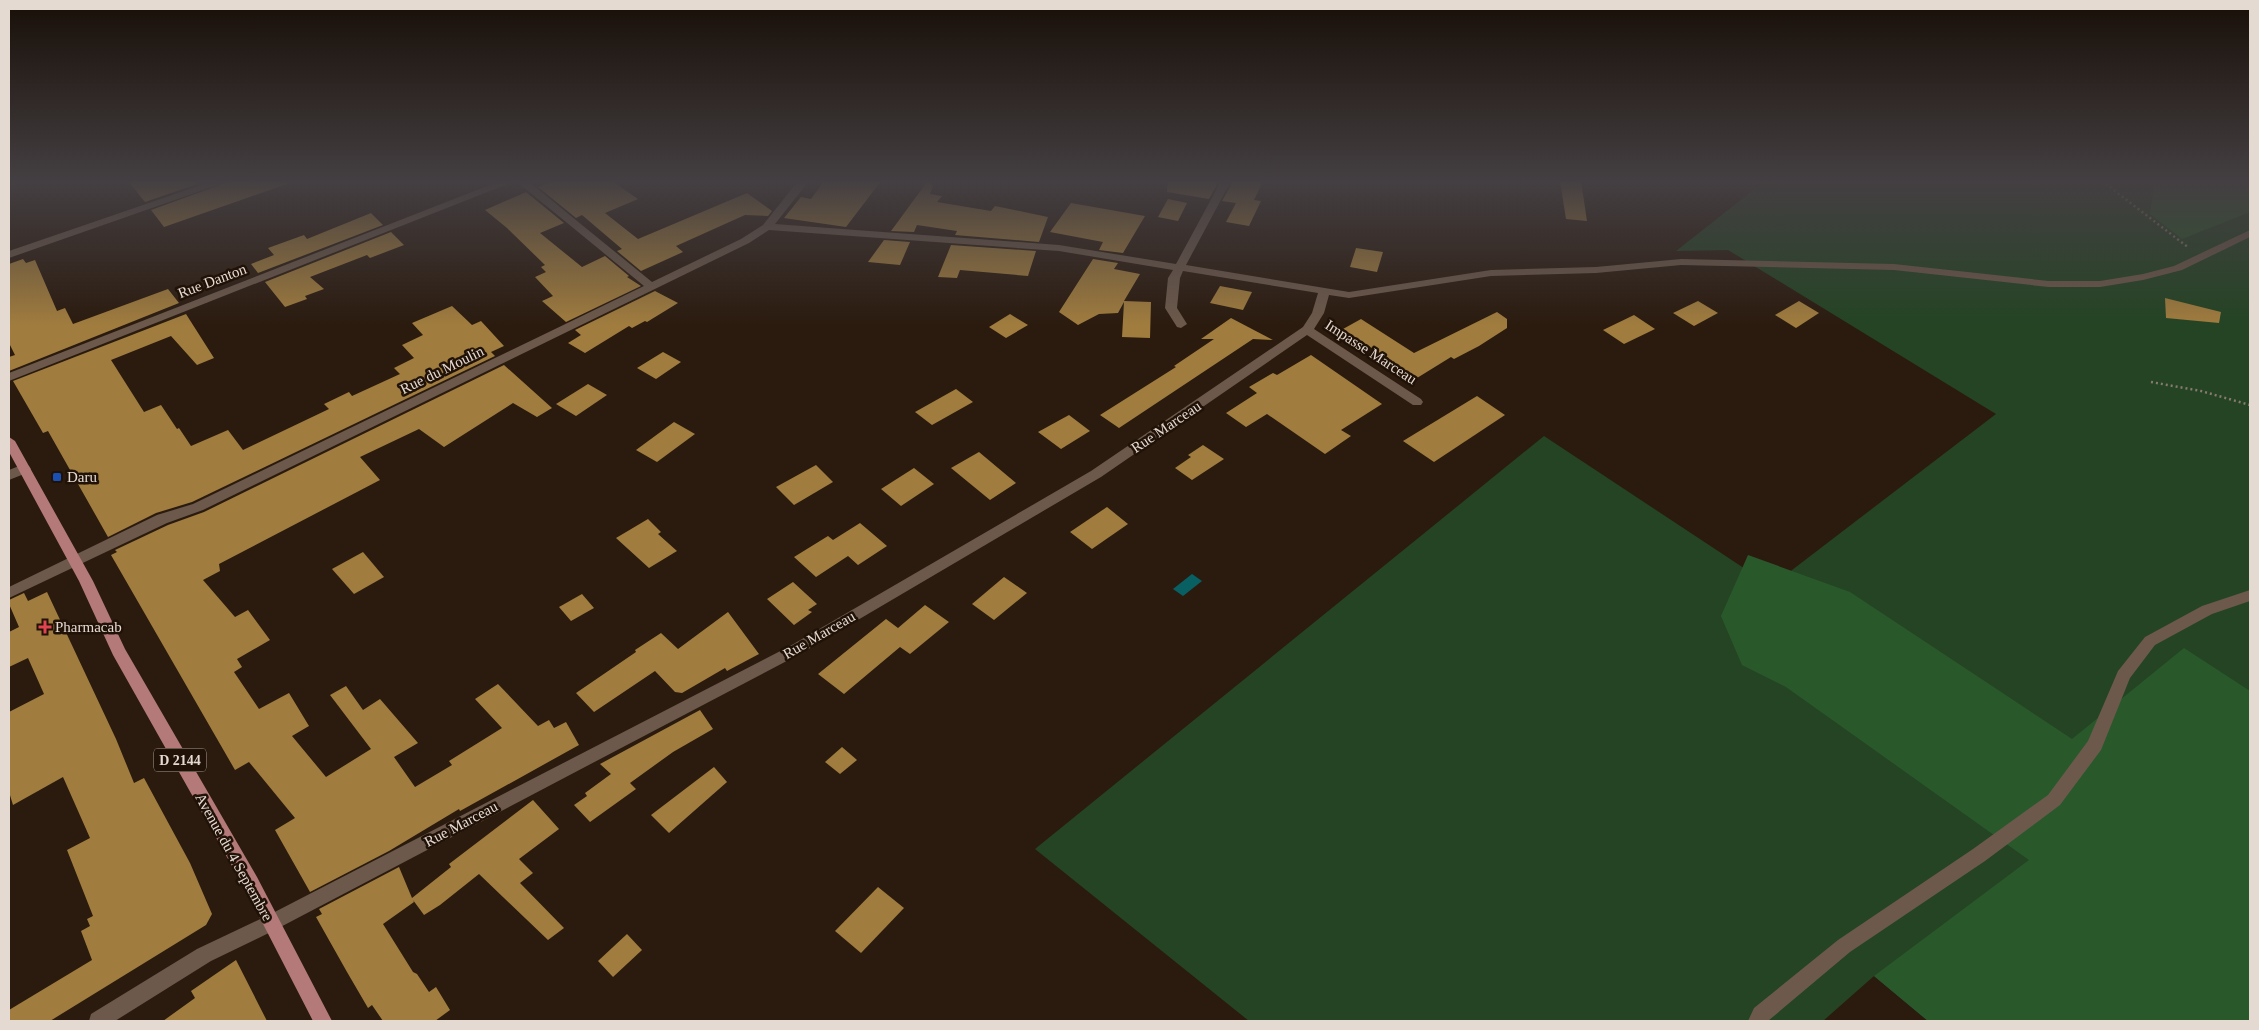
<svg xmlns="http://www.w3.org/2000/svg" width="2259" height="1030" viewBox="0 0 2259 1030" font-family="Georgia,serif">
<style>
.green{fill:#244424}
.forest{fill:#29592a}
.water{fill:#096063}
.building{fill:#a07c3e}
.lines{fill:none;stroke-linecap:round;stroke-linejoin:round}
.path{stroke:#877a70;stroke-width:2.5;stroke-dasharray:2 3;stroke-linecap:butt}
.minor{fill:#6c594b;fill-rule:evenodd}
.tertiary{fill:#6c594b;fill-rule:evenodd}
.primary{fill:#b47979;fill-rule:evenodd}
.transit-dot{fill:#1a4fb4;stroke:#211207;stroke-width:2}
.health-dot{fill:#e0444e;stroke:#211207;stroke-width:2}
.labels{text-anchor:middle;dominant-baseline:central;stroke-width:5;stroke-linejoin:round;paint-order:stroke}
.shield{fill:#211207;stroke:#aa9e95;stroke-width:1}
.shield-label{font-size:14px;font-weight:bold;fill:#e5dad2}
.street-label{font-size:15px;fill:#e5dad2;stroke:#211207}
.poi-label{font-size:15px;fill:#e5dad2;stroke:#211207;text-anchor:start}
</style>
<rect width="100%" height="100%" fill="#2b1b0f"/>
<polygon class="green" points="1765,181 2250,181 2250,1021 1928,1021 1874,976 1823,1021 1249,1021 1035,849 1544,436 1771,586 1996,414 1728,250 1676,251"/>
<g class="forest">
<polygon points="2155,181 2250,181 2250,212 2182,239 2150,214"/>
<polygon points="1748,555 1850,592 2072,739 2184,648 2250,691 2250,1021 1928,1021 1874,976 2029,860 1786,687 1742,665 1721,616"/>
</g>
<polygon class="water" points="1192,574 1202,581 1183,596 1173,589"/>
<g class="building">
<polygon points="128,181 206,181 145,202"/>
<polygon points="231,181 287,181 287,184 164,227 151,210"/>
<polygon points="553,181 612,181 638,199 605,213 638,239 747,193 772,211 768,216 745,215 676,246 683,252 641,271 617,251 622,249 582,215 576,218 538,187"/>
<polygon points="824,181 881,181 846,227 784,218 801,197 811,199"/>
<polygon points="1168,181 1219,181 1209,199 1167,192"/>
<polygon points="1233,181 1263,181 1254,200 1261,201 1249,226 1226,222 1236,203 1222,201"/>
<polygon points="1560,181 1581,181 1587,221 1566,219"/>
<polygon points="927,182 933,186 930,194 942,196 937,202 991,211 995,206 1048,217 1039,242 955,235 957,231 917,225 914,232 891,231"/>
<polygon points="526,192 564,223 540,233 582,267 605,256 629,276 627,277 641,286 566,322 542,301 553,296 535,277 546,272 541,267 545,265 507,228 485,210"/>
<polygon points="1168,199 1187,203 1178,221 1158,217"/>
<polygon points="1071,203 1145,216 1123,253 1099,250 1103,242 1050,232"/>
<polygon points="371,213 383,225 258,273 251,264 274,255 268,248 304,235 307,239"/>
<polygon points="391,232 404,245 370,258 367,255 310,277 324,289 305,296 307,299 285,307 265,282"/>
<polygon points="884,240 910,242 900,265 868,262"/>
<polygon points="951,245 1036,251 1028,276 960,270 957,278 938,277"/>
<polygon points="1356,248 1383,252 1377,272 1350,267"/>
<polygon points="23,259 26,263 35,260 57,311 65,308 73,324 168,289 179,303 9,371 9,357 15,355 9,343 9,264"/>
<polygon points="1093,259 1118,263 1114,269 1140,274 1124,301 1151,302 1150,338 1122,337 1124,302 1118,313 1099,314 1078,325 1059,312"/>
<polygon points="1220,286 1252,292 1243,310 1210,303"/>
<polygon points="655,291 678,303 647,322 645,321 632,328 629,326 585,353 568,343 581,335 575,330"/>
<polygon points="2165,298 2221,312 2219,323 2166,318"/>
<polygon points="1698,301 1718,313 1694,326 1673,313"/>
<polygon points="1799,301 1819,313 1796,328 1775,315"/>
<polygon points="452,306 472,325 481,321 504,346 491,352 495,356 192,502 156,513 108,537 48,431 43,433 13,381 186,314 214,358 197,365 171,336 111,360 144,412 161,405 177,429 179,428 191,446 228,430 243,450 329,409 324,404 349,392 352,396 400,374 394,368 414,358 402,345 423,335 412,323"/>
<polygon points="1497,312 1507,319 1507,328 1479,346 1454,359 1451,357 1417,378 1343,329 1361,319 1414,353"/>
<polygon points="1010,314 1028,325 1006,338 989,327"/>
<polygon points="1634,315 1655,329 1624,344 1603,330"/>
<polygon points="1231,318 1273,340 1253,339 1119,428 1100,415 1176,367 1174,366 1214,339 1201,339"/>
<polygon points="663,352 681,362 656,379 637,368"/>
<polygon points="1311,355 1382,404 1341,430 1351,436 1325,454 1267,414 1246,427 1226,413 1257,393 1249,387 1273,373 1277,375"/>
<polygon points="504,365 552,408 537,417 513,403 444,447 419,429 360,457 380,480 219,564 220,571 203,580 235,617 248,610 270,640 237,659 242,667 234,672 259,709 289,693 309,726 292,736 326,777 371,749 330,695 346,686 363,710 380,699 418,743 394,757 415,787 452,765 449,761 502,728 475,699 498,684 538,726 549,720 554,728 566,722 579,745 460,811 459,809 389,851 310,892 275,830 295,818 249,762 235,770 111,555 117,552 115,550 168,525 204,512"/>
<polygon points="588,384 607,395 576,416 556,404"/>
<polygon points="956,389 973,402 932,425 915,412"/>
<polygon points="1477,396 1505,415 1434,462 1403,441"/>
<polygon points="1069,415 1090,431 1061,449 1038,432"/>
<polygon points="674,422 695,434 657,462 636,450"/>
<polygon points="1203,445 1224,459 1192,480 1175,468 1191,457 1188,455"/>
<polygon points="979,452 1016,483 990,500 951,468"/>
<polygon points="816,465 833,482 794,505 776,487"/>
<polygon points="914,468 934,484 901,506 881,489"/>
<polygon points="1107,507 1128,524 1092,549 1070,532"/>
<polygon points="648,519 661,532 658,534 677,551 649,568 616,538"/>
<polygon points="860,523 887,546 858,565 848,556 816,577 794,557 828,536 833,540"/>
<polygon points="363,552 384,577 354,594 332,569"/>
<polygon points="1004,577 1027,593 994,620 972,604"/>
<polygon points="793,582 817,604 808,610 812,612 794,625 767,599"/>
<polygon points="47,592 116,739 134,783 144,778 190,863 212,914 206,925 50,1021 9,1021 9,1010 92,960 81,931 90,926 87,919 93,916 67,850 90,838 63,777 13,805 9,792 9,712 44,694 28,658 9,667 9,632 19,627 9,604 9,600 24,593 28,601"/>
<polygon points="582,594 594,608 571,621 559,607"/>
<polygon points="925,605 949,622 910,654 900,647 844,694 818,674 886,619 898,628"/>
<polygon points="728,612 759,654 727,671 725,668 682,693 675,692 655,671 594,712 576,693 636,652 635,650 661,633 678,649"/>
<polygon points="700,710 713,729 673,752 630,783 636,789 590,822 574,805 587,796 585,793 611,774 600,764"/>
<polygon points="842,747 857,760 840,774 825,762"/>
<polygon points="714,767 727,782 669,833 651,815"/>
<polygon points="533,800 559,829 519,859 533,873 520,883 564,928 548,940 479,874 440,905 424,915 413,900 414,902 383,924 413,972 417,974 429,992 436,987 450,1010 435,1021 383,1021 372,1005 368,1008 347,972 316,917 322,914 319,909 399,867 412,898 451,867 449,864"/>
<polygon points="878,887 904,908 861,953 835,931"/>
<polygon points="627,934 642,950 613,977 598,961"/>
<polygon points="236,960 267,1021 163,1021 195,998 191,991"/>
</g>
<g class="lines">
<g class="path">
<polyline points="2102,181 2189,248"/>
<polyline points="2151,382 2201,391 2250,405"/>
</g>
<g class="minor">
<polygon points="213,181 229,181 9,258 9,251"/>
<polygon points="500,181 515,181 9,381 9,373"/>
<polygon points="516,181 528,181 652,282 741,239 763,225 798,181 809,181 775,224 1059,245 1176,264 1221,181 1231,181 1186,265 1349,292 1491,270 1596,267 1681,259 1894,264 2049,281 2100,281 2143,274 2174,266 2250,230 2250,237 2182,270 2143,280 2100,287 2049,287 1894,270 1681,265 1596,273 1491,276 1349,298 1329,295 1324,313 1314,329 1421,399 1423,402 1421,405 1413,405 1307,335 1101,477 800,654 271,932 265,929 262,923 265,917 790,646 1091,471 1303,327 1312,313 1318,293 1183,271 1180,278 1177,308 1187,324 1181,328 1177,327 1165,308 1168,278 1173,270 1059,251 769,230 749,243 203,510 167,523 9,598 9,587 157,515 193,504 644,286"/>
<polygon points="24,464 29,466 31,469 29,472 9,480 9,470"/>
<polygon points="2250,590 2250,601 2212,614 2155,645 2130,678 2101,750 2060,805 1985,861 1850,952 1768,1021 1748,1021 1754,1008 1838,940 1973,849 2048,795 2088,741 2118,671 2145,637 2202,606"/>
</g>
<polygon class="tertiary" points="271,914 277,917 280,923 277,929 211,961 115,1021 89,1021 91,1014 197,949"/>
<polygon class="primary" points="9,437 15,441 93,581 125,649 257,877 332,1021 313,1021 245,889 113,655 79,581 9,452"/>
</g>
<linearGradient id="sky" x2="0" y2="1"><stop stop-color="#180f08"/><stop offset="0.56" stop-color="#443f42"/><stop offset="1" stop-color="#443f42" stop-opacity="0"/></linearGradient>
<rect width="2259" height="325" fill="url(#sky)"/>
<rect class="transit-dot" x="52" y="472" width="10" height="10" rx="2.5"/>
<path class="health-dot" d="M42.5 619.5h5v5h5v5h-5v5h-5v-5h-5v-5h5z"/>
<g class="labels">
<rect class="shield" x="154" y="748.5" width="52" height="23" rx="4"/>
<g class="shield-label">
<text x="180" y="760">D 2144</text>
</g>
<g class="street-label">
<text transform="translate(212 281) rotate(-21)">Rue Danton</text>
<text transform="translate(1371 352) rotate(33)">Impasse Marceau</text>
<text transform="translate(442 370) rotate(-26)">Rue du Moulin</text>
<text transform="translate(1166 427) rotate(-34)">Rue Marceau</text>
<text transform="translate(819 635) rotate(-30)">Rue Marceau</text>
<text transform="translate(461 824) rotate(-28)">Rue Marceau</text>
<text transform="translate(234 857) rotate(61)">Avenue du 4 Septembre</text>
</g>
<g class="poi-label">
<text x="67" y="477">Daru</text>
<text x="55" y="627">Pharmacab</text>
</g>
</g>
<rect width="2259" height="1030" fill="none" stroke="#e5dad2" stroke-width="20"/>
</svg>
